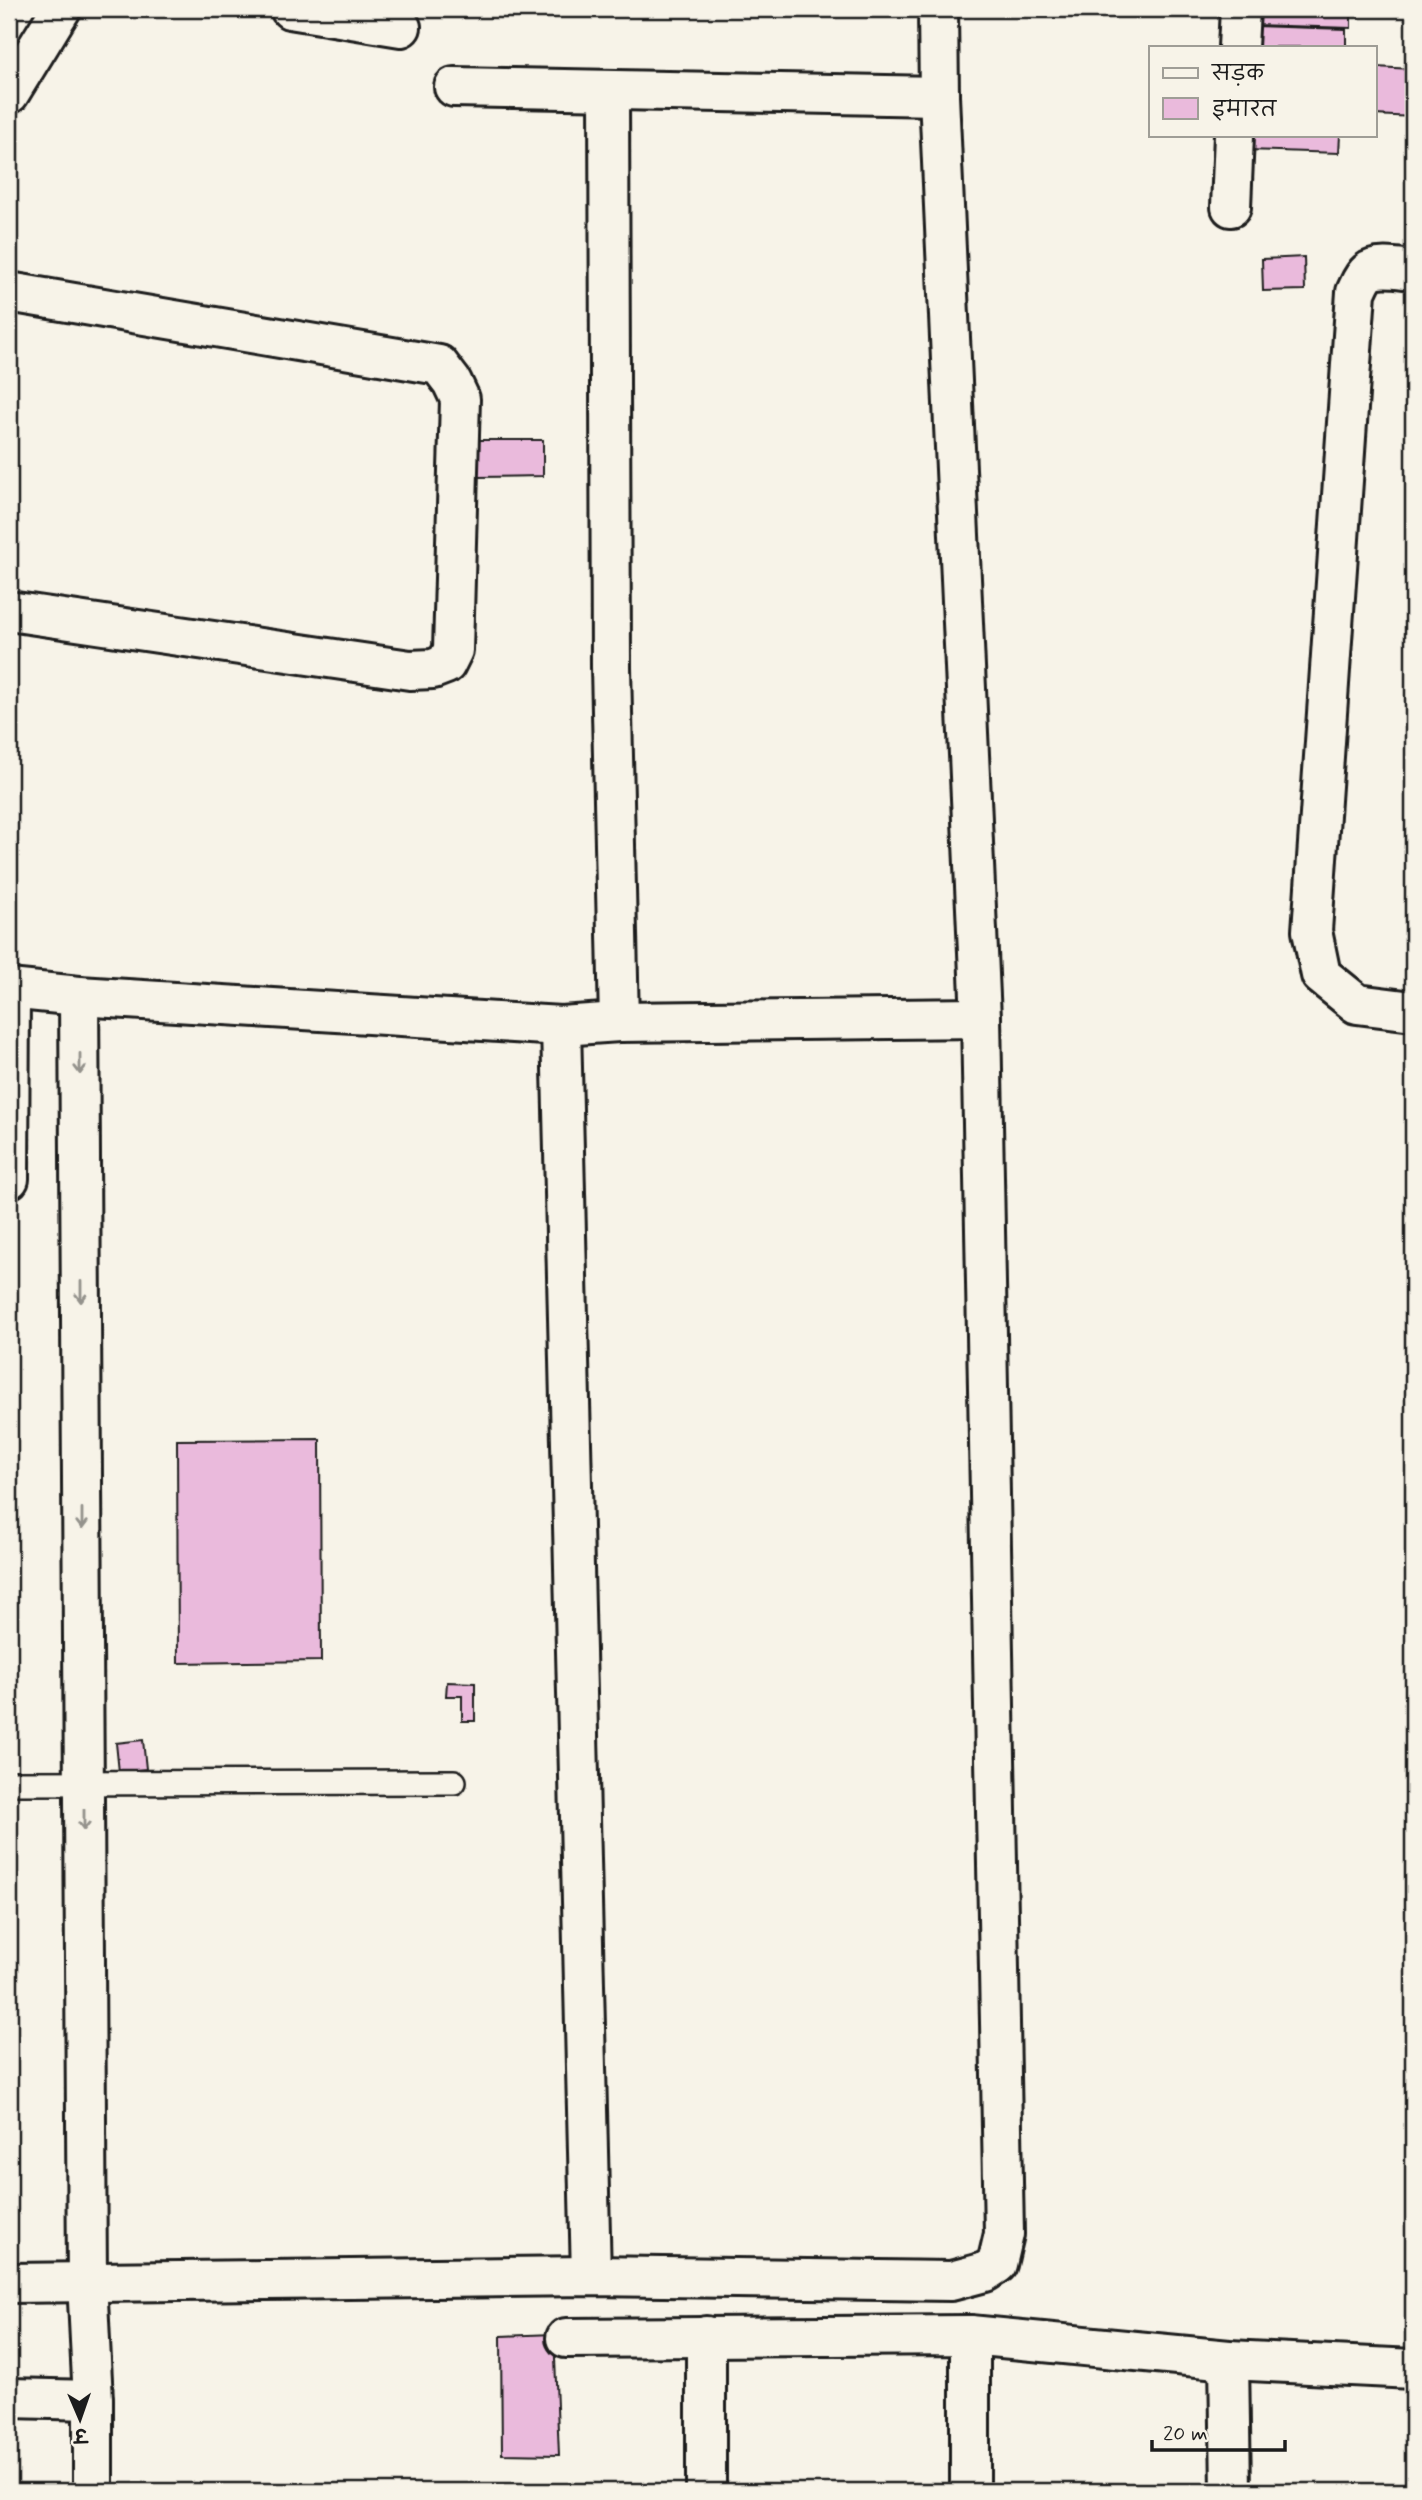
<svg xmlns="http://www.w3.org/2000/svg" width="1422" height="2500" viewBox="0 0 1422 2500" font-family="Mynerve,'Playpen Sans Deva',sans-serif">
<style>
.building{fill:#eabadc;stroke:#1c1c1c;stroke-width:2}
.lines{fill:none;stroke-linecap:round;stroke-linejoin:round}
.service-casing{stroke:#1c1c1c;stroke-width:28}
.minor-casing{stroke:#1c1c1c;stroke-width:44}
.service{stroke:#f7f3e8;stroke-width:23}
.minor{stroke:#f7f3e8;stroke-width:38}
.oneway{stroke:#94928c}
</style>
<rect width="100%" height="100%" fill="#f7f3e8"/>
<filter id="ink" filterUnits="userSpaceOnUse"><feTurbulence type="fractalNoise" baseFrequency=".0143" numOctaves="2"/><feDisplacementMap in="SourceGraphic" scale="14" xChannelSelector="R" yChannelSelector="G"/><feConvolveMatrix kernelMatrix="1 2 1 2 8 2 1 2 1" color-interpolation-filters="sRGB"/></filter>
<g filter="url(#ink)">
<g class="building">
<polygon points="1257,9 1351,9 1351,28 1257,25"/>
<polygon points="1253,26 1346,29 1346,47 1252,47"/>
<polygon points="1375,67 1413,69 1413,117 1375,115"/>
<polygon points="1246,135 1340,135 1339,153 1246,150"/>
<polygon points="1304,257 1305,290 1263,291 1262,259"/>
<polygon points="477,440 543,440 543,476 477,477"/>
<polygon points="320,1439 321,1661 178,1663 177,1440"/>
<polygon points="447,1682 475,1683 475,1721 462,1721 462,1696 446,1696"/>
<polygon points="143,1740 146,1769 119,1772 116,1743"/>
<polygon points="554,2334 559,2455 502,2454 501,2336"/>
</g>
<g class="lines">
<defs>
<polyline id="service" points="9,1783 454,1782"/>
<g id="minor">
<polyline points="290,9 401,27"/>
<polyline points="1238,47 1240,9"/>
<polyline points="454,87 939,96"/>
<polyline points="609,90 611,667 619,1022"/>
<polyline points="9,94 61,9"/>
<polyline points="1231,207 1234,135"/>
<path d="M1413 270C1401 269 1377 264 1368 272 1362 277 1359 286 1356 292L1312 931 1321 975 1357 1004 1413 1011"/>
<polyline points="9,292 439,365 452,382 460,399 453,650 446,664 433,669 410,670 9,611"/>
<polyline points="9,989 79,996 561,1026 619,1022 981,1018"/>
<polyline points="79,996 87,2281 93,2400 93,2491"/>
<polyline points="561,1026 591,2276"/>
<polyline points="9,1179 10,989"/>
<polyline points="9,2283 591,2276 951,2281 985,2272 997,2264 1004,2234 981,1018 939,96 938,9"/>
<polyline points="970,2335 970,2491"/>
<polyline points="706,2336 706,2491"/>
<polyline points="566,2338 970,2335 1229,2360 1413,2369"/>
<polyline points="1229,2360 1231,2491"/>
<polyline points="9,2398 93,2400"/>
</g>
</defs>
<use href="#service" class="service-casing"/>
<use href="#minor" class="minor-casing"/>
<use href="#service" class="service"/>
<use href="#minor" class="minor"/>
</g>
<defs><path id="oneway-shaft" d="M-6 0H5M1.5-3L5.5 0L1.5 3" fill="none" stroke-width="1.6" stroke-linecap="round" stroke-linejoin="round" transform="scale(1.75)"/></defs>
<g class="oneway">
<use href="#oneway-shaft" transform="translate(80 1064) rotate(90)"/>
<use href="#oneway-shaft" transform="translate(81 1292) rotate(90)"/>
<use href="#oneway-shaft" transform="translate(82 1519) rotate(90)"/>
<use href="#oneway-shaft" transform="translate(84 1820) rotate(90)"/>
</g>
</g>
<rect width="1422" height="2500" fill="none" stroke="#f7f3e8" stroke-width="35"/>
<rect x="18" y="18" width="1387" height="2465" fill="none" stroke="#1c1c1c" stroke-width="2.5" filter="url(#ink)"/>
<rect x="1149" y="46" width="228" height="91" fill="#f7f3e8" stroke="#9f9d96" stroke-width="2"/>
<rect x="1163" y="68" width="35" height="10" fill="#f7f3e8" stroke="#9f9d96" stroke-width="2"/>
<text x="1212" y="80" font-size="21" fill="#1c1c1c">सड़क</text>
<rect x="1163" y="98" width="35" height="21" fill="#eabadc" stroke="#9f9d96" stroke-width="2"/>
<text x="1212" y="116" font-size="21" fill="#1c1c1c">इमारत</text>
<g transform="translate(80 2419) rotate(178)" stroke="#f7f3e8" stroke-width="5" paint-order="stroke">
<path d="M0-5L12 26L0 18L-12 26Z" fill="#1c1c1c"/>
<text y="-10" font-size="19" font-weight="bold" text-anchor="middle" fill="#1c1c1c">उ</text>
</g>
<path d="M1152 2440v10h133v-10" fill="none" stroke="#1c1c1c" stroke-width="3.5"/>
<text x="1163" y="2440" font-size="21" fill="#1c1c1c" stroke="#f7f3e8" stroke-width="5" paint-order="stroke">20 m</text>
</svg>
